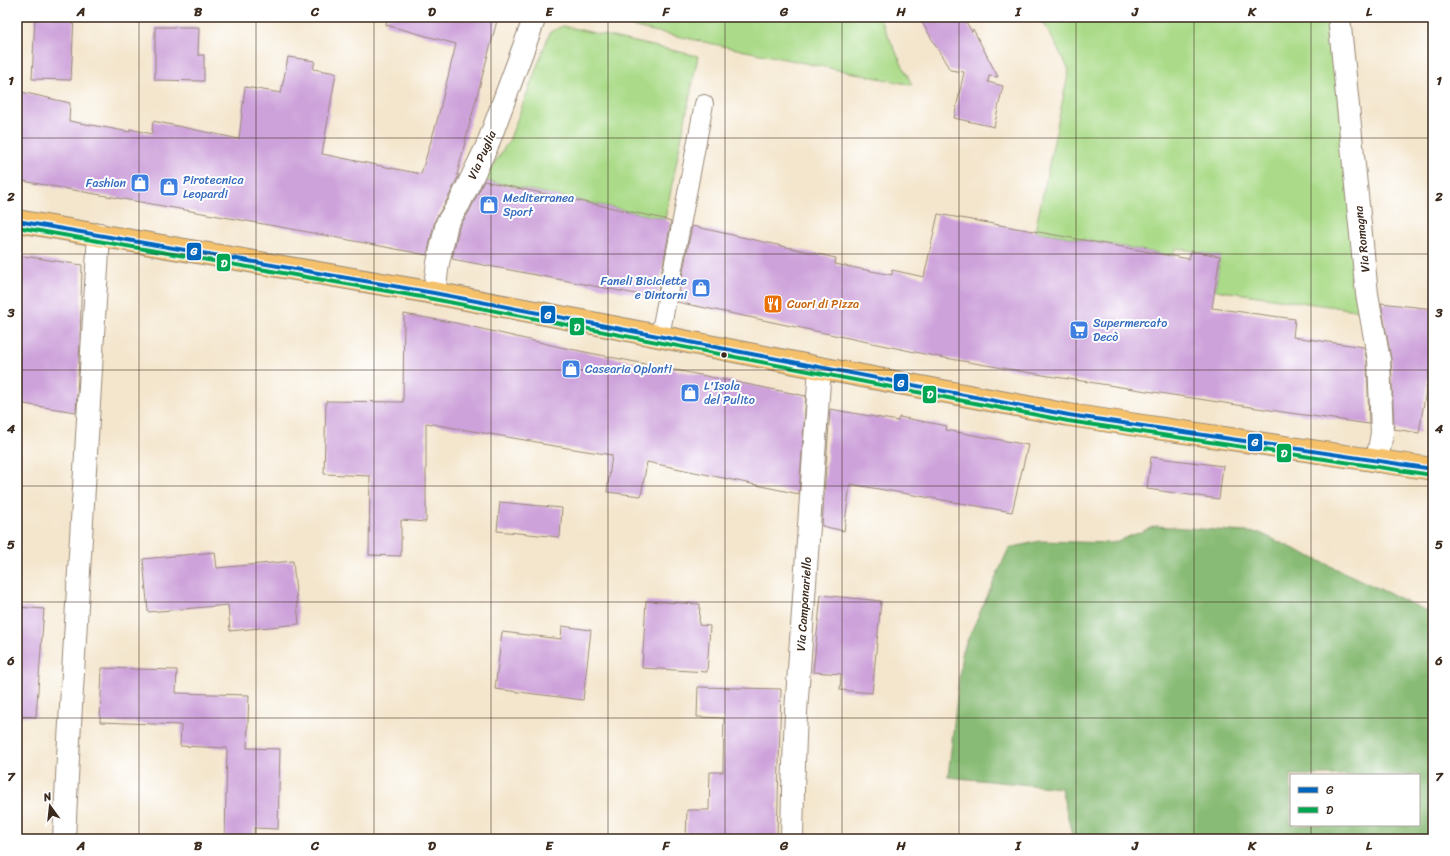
<svg xmlns="http://www.w3.org/2000/svg" width="1450" height="856" viewBox="0 0 1450 856" font-family="Sriracha,sans-serif">
<style>
.green{fill:#abdb89;stroke:#738254}
.forest{fill:#88bb75;stroke:#62724a;fill-rule:evenodd}
.building{fill:#cda2da}
.lines{fill:none;stroke-linecap:round;stroke-linejoin:round}
.service-casing{stroke:#988876;stroke-width:20}
.minor-casing{stroke:#988876;stroke-width:24}
.primary-casing{stroke:#988876;stroke-width:24}
.service{stroke:#fff;stroke-width:18}
.minor{stroke:#fff;stroke-width:22}
.primary{stroke:#f5c16b;stroke-width:22}
.bus-1-casing{stroke:#fff;stroke-width:7}
.bus-2-casing{stroke:#fff;stroke-width:7}
.bus-1{stroke:#0065bd;stroke-width:4}
.bus-2{stroke:#00a651;stroke-width:4}
.grid{fill:none;stroke:#3b2a1e;stroke-width:1;stroke-opacity:0.55}
.bus-dot{fill:#3b2a1e;stroke:#fff;stroke-width:1.5}
.labels{text-anchor:middle;dominant-baseline:central;stroke-width:4;stroke-linejoin:round;paint-order:stroke}
.street-label{font-size:12px;fill:#3b2a1e;stroke:#fff}
.shop-label{font-size:12px;fill:#366cbe;stroke:#fff;text-anchor:start}
.food-label{font-size:12px;fill:#c56008;stroke:#fff;text-anchor:start}
.line-badge{stroke:#fff;stroke-width:1.5}
.badge-label{font-size:11px;text-anchor:middle;font-weight:bold;fill:#fff}
.neatline{fill:none;stroke:#3b2a1e;stroke-width:1.5}
.grid-label{font-size:13px;text-anchor:middle;font-weight:bold;fill:#3b2a1e}
</style>
<rect width="100%" height="100%" fill="#fff"/>
<filter id="ink" filterUnits="userSpaceOnUse"><feTurbulence type="fractalNoise" baseFrequency=".025" numOctaves="2"/><feDisplacementMap in="SourceGraphic" scale="8" xChannelSelector="R" yChannelSelector="G"/><feConvolveMatrix kernelMatrix="1 2 1 2 8 2 1 2 1" color-interpolation-filters="sRGB"/></filter>
<filter id="wash" filterUnits="userSpaceOnUse"><feTurbulence type="fractalNoise" baseFrequency=".012" numOctaves="4" result="noise"/><feDisplacementMap in="SourceGraphic" scale="16" xChannelSelector="R" yChannelSelector="G"/><feGaussianBlur stdDeviation="0.9" result="paint"/><feColorMatrix in="noise" values="0 0 0 0 0 0 0 0 0 0 0 0 0 0 0 0 0 1.4 0 .05"/><feComposite in="paint" operator="in"/></filter>
<g filter="url(#wash)">
<rect width="100%" height="100%" fill="#f4e6cd"/>
<g class="green">
<polygon points="589,17 879,17 912,85 741,50"/>
<polygon points="1041,17 1330,17 1363,311 1215,290 1220,256 1175,248 1173,256 1035,231 1069,70"/>
<polygon points="563,26 698,56 665,219 483,180 509,141 550,32"/>
</g>
<path class="forest" d="M1156 526 1260 533 1433 614V839H1073L1061 788 948 777 962 652 1009 548 1040 541 1112 543ZM1291 775H1419V825H1291Z"/>
<g id="blocks">
<g class="building">
<polygon points="35,17 74,17 71,80 32,79"/>
<polygon points="387,17 498,17 468,130 457,175 459,175 448,198 435,220 427,255 297,230 17,180 17,91 70,103 69,121 130,132 130,129 152,134 153,121 239,139 245,87 281,93 288,57 315,61 313,69 336,73 322,154 421,174 437,121 456,44 386,25"/>
<polygon points="919,17 963,17 972,32 973,29 998,77 989,76 988,82 1003,86 994,127 954,118 964,72 950,70"/>
<polygon points="155,27 199,27 198,55 204,55 204,81 155,80"/>
<polygon points="484,181 665,219 665,220 671,222 657,298 452,259 459,228 470,210"/>
<polygon points="938,214 1189,259 1191,251 1220,256 1212,308 1295,319 1293,337 1364,347 1367,361 1369,424 1283,412 1043,375 934,356 677,302 692,226 836,258 835,264 892,275 892,270 924,277"/>
<polygon points="17,255 82,265 80,342 76,412 17,403"/>
<polygon points="1381,303 1433,309 1433,372 1429,372 1419,433 1394,429 1391,359"/>
<polygon points="404,314 456,323 560,347 806,396 799,494 647,462 641,496 607,492 612,455 542,444 542,443 426,423 426,522 401,520 401,556 369,555 370,476 324,474 326,401 403,402"/>
<polygon points="830,409 898,421 899,417 947,426 946,430 1028,445 1012,512 850,484 844,531 822,526"/>
<polygon points="1151,457 1223,466 1219,499 1147,489"/>
<polygon points="500,502 562,508 560,537 497,531"/>
<polygon points="215,552 217,568 293,561 299,624 230,631 228,605 148,612 143,559"/>
<polygon points="821,595 881,601 872,693 840,690 841,674 813,672"/>
<polygon points="646,601 700,604 699,625 710,626 707,672 642,668"/>
<polygon points="17,607 44,609 36,717 17,716"/>
<polygon points="562,626 591,630 583,700 495,689 502,632 561,639"/>
<polygon points="102,668 177,670 176,693 249,695 247,748 280,749 278,829 254,828 254,839 225,839 227,748 180,746 181,725 100,722"/>
<polygon points="698,687 781,689 777,839 686,839 687,810 709,810 710,772 723,772 724,718 697,717"/>
</g>
</g>
</g>
<g filter="url(#ink)">
<use href="#blocks" fill-opacity="0" stroke="#988876" stroke-width="1"/>
<g class="lines">
<defs>
<polyline id="service" points="660,336 704,104"/>
<g id="minor">
<polyline points="1339,17 1367,294 1379,360 1382,433 1377,461"/>
<polyline points="434,293 438,263 447,223 459,204 487,146 535,17"/>
<polyline points="64,839 68,757 99,234"/>
<polyline points="792,839 793,790 796,712 820,368"/>
</g>
<polyline id="primary" points="17,221 434,293 582,321 820,368 1069,415 1433,469"/>
</defs>
<use href="#service" class="service-casing"/>
<use href="#minor" class="minor-casing"/>
<use href="#primary" class="primary-casing"/>
<use href="#service" class="service"/>
<use href="#minor" class="minor"/>
<use href="#primary" class="primary"/>
<defs>
<polyline id="bus-1" points="17,221 434,293 1069,415 1433,469"/>
<polyline id="bus-2" points="17,227 433,299 1068,421 1432,475"/>
</defs>
<use href="#bus-1" class="bus-1-casing"/>
<use href="#bus-2" class="bus-2-casing"/>
<use href="#bus-1" class="bus-1"/>
<use href="#bus-2" class="bus-2"/>
</g>
</g>
<path class="grid" d="M139 17V839M256 17V839M374 17V839M491 17V839M608 17V839M725 17V839M842 17V839M959 17V839M1076 17V839M1194 17V839M1311 17V775M17 138H1433M17 254H1433M17 370H1433M17 486H1433M17 602H1433M17 718H1433M1311 825V839"/>
<defs>
<symbol id="shop-square" viewBox="-11 -11 22 22"><rect x="-9" y="-9" width="18" height="18" rx="4" fill="#3f7fe0" stroke="#fff"/><path d="M-5-2.5h2.3a2.7 3.5 0 0 1 5.4 0H5L5.5 6h-11ZM-1.5-2.5h3a1.5 2.3 0 0 0-3 0Z" fill="#fff"/></symbol>
<symbol id="restaurant-square" viewBox="-11 -11 22 22"><rect x="-9" y="-9" width="18" height="18" rx="4" fill="#e8710a" stroke="#fff"/><path d="M-5-6h1v4h1v-4h1v4h1v-4h1v5L-1.5 .5V6h-2V.5L-5-1ZM5-6V6H3V1.5H1.5Q1.5-4 5-6Z" fill="#fff"/></symbol>
<symbol id="supermarket-square" viewBox="-11 -11 22 22"><rect x="-9" y="-9" width="18" height="18" rx="4" fill="#3f7fe0" stroke="#fff"/><path d="M-6-5.5h2.5l.6 2H6L4.5 2H-2.5L-4.4-4H-6ZM-1.5 3.2a1.3 1.3 0 1 0 .1 0ZM3 3.2a1.3 1.3 0 1 0 .1 0Z" fill="#fff"/></symbol>
</defs>
<g fill-rule="evenodd">
<use href="#shop-square" x="129" y="172" width="22" height="22"/>
<use href="#shop-square" x="158" y="176" width="22" height="22"/>
<use href="#shop-square" x="478" y="194" width="22" height="22"/>
<use href="#shop-square" x="690" y="277" width="22" height="22"/>
<use href="#restaurant-square" x="762" y="293" width="22" height="22"/>
<use href="#supermarket-square" x="1068" y="319" width="22" height="22"/>
<use href="#shop-square" x="560" y="358" width="22" height="22"/>
<use href="#shop-square" x="679" y="382" width="22" height="22"/>
</g>
<circle class="bus-dot" cx="724" cy="355" r="3.5"/>
<g class="labels">
<g class="street-label">
<text transform="translate(482 155) rotate(-66)">Via Puglia</text>
<text transform="translate(1362 239) rotate(-96)">Via Romagna</text>
<text transform="translate(804 604) rotate(-86)">Via Campanariello</text>
</g>
<g class="shop-label">
<text x="183" y="180">Pirotecnica<tspan x="183" dy="14">Leopardi</tspan></text>
<text x="126" y="183" text-anchor="end">Fashion</text>
<text x="503" y="198">Mediterranea<tspan x="503" dy="14">Sport</tspan></text>
<text x="687" y="281" text-anchor="end">Faneli Biciclette<tspan x="687" dy="14">e Dintorni</tspan></text>
<text x="1093" y="323">Supermercato<tspan x="1093" dy="14">Decò</tspan></text>
<text x="585" y="369">Casearia Oplonti</text>
<text x="704" y="386">L'Isola<tspan x="704" dy="14">del Pulito</tspan></text>
</g>
<g class="food-label">
<text x="787" y="304">Cuori di Pizza</text>
</g>
</g>
<g class="line-badge">
<rect x="186" y="242" width="16" height="19" rx="4" fill="#0065bd"/>
<rect x="216" y="253" width="15" height="19" rx="4" fill="#00a651"/>
<rect x="540" y="305" width="16" height="19" rx="4" fill="#0065bd"/>
<rect x="569" y="317" width="16" height="19" rx="4" fill="#00a651"/>
<rect x="893" y="373" width="16" height="19" rx="4" fill="#0065bd"/>
<rect x="922" y="385" width="15" height="19" rx="4" fill="#00a651"/>
<rect x="1247" y="433" width="16" height="19" rx="4" fill="#0065bd"/>
<rect x="1276" y="443" width="16" height="20" rx="4" fill="#00a651"/>
</g>
<g class="badge-label">
<text x="194" y="255">G</text>
<text x="224" y="267">D</text>
<text x="548" y="319">G</text>
<text x="577" y="331">D</text>
<text x="901" y="387">G</text>
<text x="930" y="398">D</text>
<text x="1255" y="446">G</text>
<text x="1284" y="457">D</text>
</g>
<rect width="1450" height="856" fill="none" stroke="#fff" stroke-width="44"/>
<rect x="1290" y="774" width="130" height="52" fill="#ffffff" stroke="#b1aaa5"/>
<rect x="1298" y="787" width="20" height="6" fill="#0065bd" stroke="#b1aaa5"/>
<text x="1326" y="794" font-size="12" fill="#3b2a1e">G</text>
<rect x="1298" y="807" width="20" height="6" fill="#00a651" stroke="#b1aaa5"/>
<text x="1326" y="814" font-size="12" fill="#3b2a1e">D</text>
<g transform="translate(50 806) rotate(345)" stroke="#ffffff" stroke-width="3" paint-order="stroke">
<path d="M0-3L7 15L0 10L-7 15Z" fill="#3b2a1e"/>
<text y="-6" font-size="11" font-weight="bold" text-anchor="middle" fill="#3b2a1e">N</text>
</g>
<rect x="22" y="22" width="1406" height="812" class="neatline"/>
<g class="grid-label">
<text x="81" y="16">A</text>
<text x="198" y="16">B</text>
<text x="315" y="16">C</text>
<text x="432" y="16">D</text>
<text x="549" y="16">E</text>
<text x="666" y="16">F</text>
<text x="784" y="16">G</text>
<text x="901" y="16">H</text>
<text x="1018" y="16">I</text>
<text x="1135" y="16">J</text>
<text x="1252" y="16">K</text>
<text x="1369" y="16">L</text>
<text x="11" y="85">1</text>
<text x="1439" y="85">1</text>
<text x="11" y="201">2</text>
<text x="1439" y="201">2</text>
<text x="11" y="317">3</text>
<text x="1439" y="317">3</text>
<text x="11" y="433">4</text>
<text x="1439" y="433">4</text>
<text x="11" y="549">5</text>
<text x="1439" y="549">5</text>
<text x="11" y="665">6</text>
<text x="1439" y="665">6</text>
<text x="11" y="781">7</text>
<text x="1439" y="781">7</text>
<text x="81" y="850">A</text>
<text x="198" y="850">B</text>
<text x="315" y="850">C</text>
<text x="432" y="850">D</text>
<text x="549" y="850">E</text>
<text x="666" y="850">F</text>
<text x="784" y="850">G</text>
<text x="901" y="850">H</text>
<text x="1018" y="850">I</text>
<text x="1135" y="850">J</text>
<text x="1252" y="850">K</text>
<text x="1369" y="850">L</text>
</g>
</svg>
